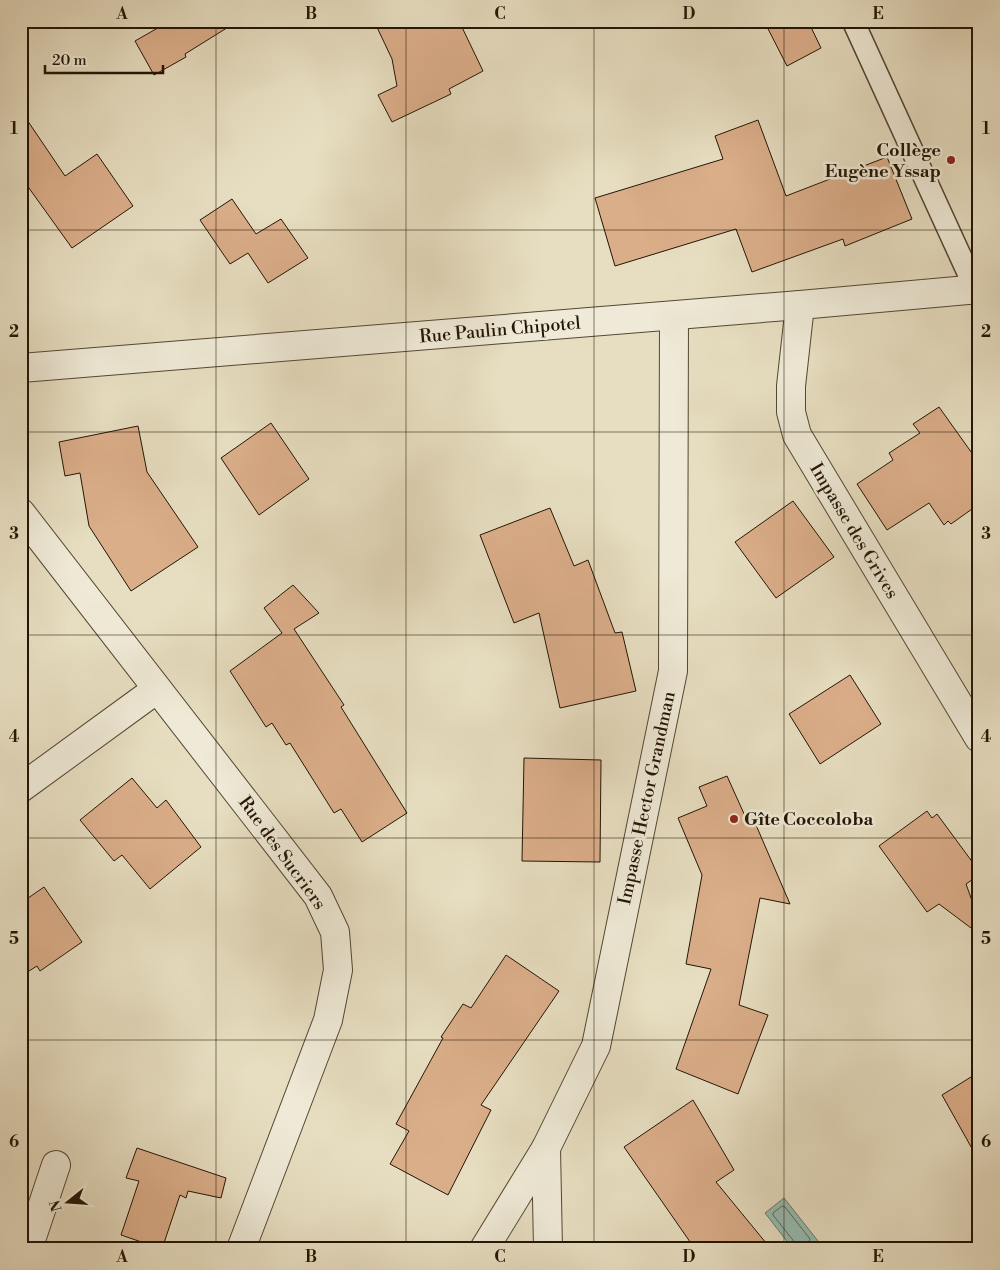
<svg xmlns="http://www.w3.org/2000/svg" width="1000" height="1270" viewBox="0 0 1000 1270" font-family="'Libre Bodoni',serif">
<style>
.water{fill:#97bcb3;stroke:#68796d}
.lines{fill:none;stroke-linecap:round;stroke-linejoin:round}
.shore{stroke:#5c685c;stroke-width:1}
.building{fill:#dbae8a;stroke:#221505}
.service-casing{stroke:#534734;stroke-width:24}
.minor-casing{stroke:#534734;stroke-width:30}
.service{stroke:#efead7;stroke-width:21}
.minor{stroke:#efead7;stroke-width:28}
.grid{fill:none;stroke:#221505;stroke-width:1;stroke-opacity:0.55}
.poi-dot{fill:#8f2418;stroke:#efead7;stroke-width:2}
.labels{text-anchor:middle;dominant-baseline:central;stroke-width:5;stroke-linejoin:round;paint-order:stroke}
.poi-label{font-size:18px;font-weight:bold;fill:#221505;stroke:#efead7;text-anchor:end}
.street-label{font-size:18px;fill:#221505;stroke:#efead7}
.neatline{fill:none;stroke:#221505;stroke-width:2}
.grid-label{font-size:16px;text-anchor:middle;font-weight:bold;fill:#221505}
</style>
<rect width="100%" height="100%" fill="#e7dec1"/>
<filter id="stains"><feTurbulence type="fractalNoise" baseFrequency=".004" numOctaves="4"/><feColorMatrix values="0 0 0 0 .2 0 0 0 0 .09 0 0 0 0 .02 0 0 0 .5 -.17"/></filter>
<radialGradient id="worn" r=".72"><stop offset=".6" stop-color="#630" stop-opacity="0"/><stop offset="1" stop-color="#630" stop-opacity=".3"/></radialGradient>
<polygon class="water" points="784,1198 818,1241 809,1249 793,1249 765,1213"/>
<g class="lines">
<polyline class="shore" points="797,1249 796,1244 773,1215 773,1213 782,1206 785,1207 810,1239 806,1249"/>
</g>
<g class="building">
<polygon points="170,21 238,21 185,54 186,57 154,75 135,41"/>
<polygon points="374,21 459,21 483,71 449,89 451,94 392,122 378,95 397,86 392,59"/>
<polygon points="764,21 808,21 821,48 787,66"/>
<polygon points="21,111 65,176 97,154 133,206 72,248 21,177"/>
<polygon points="758,120 786,196 887,157 912,219 845,246 843,239 752,272 736,229 615,266 595,198 723,159 715,136"/>
<polygon points="232,199 256,234 281,219 308,258 268,283 248,253 230,264 200,220"/>
<polygon points="939,407 979,463 979,504 951,524 948,521 944,525 929,503 887,530 857,484 893,460 889,453 920,433 913,424"/>
<polygon points="271,423 309,479 259,515 221,458"/>
<polygon points="138,426 147,472 198,547 131,591 89,526 80,473 65,476 59,442"/>
<polygon points="793,501 834,557 776,598 735,542"/>
<polygon points="550,508 574,566 588,560 615,633 622,632 636,691 560,708 539,613 514,623 480,535"/>
<polygon points="293,585 319,613 294,629 344,705 341,707 407,813 362,842 341,809 334,813 290,743 286,745 272,723 266,727 230,671 282,633 264,608"/>
<polygon points="850,675 881,724 820,764 789,714"/>
<polygon points="524,758 601,760 600,862 522,861"/>
<polygon points="727,776 750,827 756,825 790,904 760,898 739,1005 768,1015 738,1094 676,1069 711,969 686,964 702,875 678,818 707,806 699,787"/>
<polygon points="132,778 157,808 166,800 201,847 150,889 122,855 114,861 80,820"/>
<polygon points="927,811 932,818 937,814 979,871 979,875 966,884 979,920 979,934 939,904 927,912 879,846"/>
<polygon points="44,887 82,942 40,971 37,966 21,976 21,903"/>
<polygon points="506,955 559,991 481,1105 491,1110 448,1195 390,1164 409,1131 396,1124 443,1038 441,1037 463,1004 471,1008"/>
<polygon points="979,1072 979,1161 942,1095"/>
<polygon points="693,1100 734,1170 716,1182 771,1249 695,1249 624,1147"/>
<polygon points="137,1148 226,1178 221,1198 188,1191 186,1198 180,1195 162,1249 121,1235 139,1181 126,1178"/>
</g>
<g class="lines">
<defs>
<polyline id="service" points="853,21 975,288"/>
<g id="minor">
<polyline points="800,305 791,386 791,412 797,435 979,738"/>
<polyline points="21,368 800,305 979,289"/>
<polyline points="21,513 318,896 335,932 338,970 328,1020 241,1249"/>
<polyline points="21,788 157,689"/>
<polyline points="546,1148 548,1249"/>
<polyline points="28,1249 56,1165"/>
<polyline points="484,1249 546,1148 596,1046 673,671 674,316"/>
</g>
</defs>
<use href="#service" class="service-casing"/>
<use href="#minor" class="minor-casing"/>
<use href="#service" class="service"/>
<use href="#minor" class="minor"/>
</g>
<path class="grid" d="M216 21V1249M406 21V1249M594 21V1249M784 21V1249M21 230H979M21 432H979M21 635H979M21 838H979M21 1040H979"/>
<g class="poi-dot">
<circle cx="951" cy="160" r="5"/>
<circle cx="734" cy="819" r="5"/>
</g>
<g class="labels">
<g class="poi-label">
<text x="941" y="150">Collège<tspan x="941" dy="21">Eugène Yssap</tspan></text>
<text x="744" y="819" text-anchor="start">Gîte Coccoloba</text>
</g>
<g class="street-label">
<text transform="translate(500 330) rotate(-5)">Rue Paulin Chipotel</text>
<text transform="translate(854 531) rotate(59)">Impasse des Grives</text>
<text transform="translate(647 798) rotate(-78)">Impasse Hector Grandman</text>
<text transform="translate(282 853) rotate(54)">Rue des Sucriers</text>
</g>
</g>
<rect width="1000" height="1270" fill="none" stroke="#e7dec1" stroke-width="55"/>
<g transform="translate(68 1202) rotate(253)" stroke="#efead7" stroke-width="4" paint-order="stroke">
<path d="M0-4L9 19L0 12L-9 19Z" fill="#221505"/>
<text y="-8" font-size="14" font-weight="bold" text-anchor="middle" fill="#221505">N</text>
</g>
<path d="M45 65v8h118v-8" fill="none" stroke="#221505" stroke-width="2.5"/>
<text x="52" y="65" font-size="15" fill="#221505" stroke="#efead7" stroke-width="4" paint-order="stroke">20 m</text>
<rect x="28" y="28" width="944" height="1214" class="neatline"/>
<g class="grid-label">
<text x="122" y="19">A</text>
<text x="311" y="19">B</text>
<text x="500" y="19">C</text>
<text x="689" y="19">D</text>
<text x="878" y="19">E</text>
<text x="14" y="134">1</text>
<text x="986" y="134">1</text>
<text x="14" y="337">2</text>
<text x="986" y="337">2</text>
<text x="14" y="539">3</text>
<text x="986" y="539">3</text>
<text x="14" y="742">4</text>
<text x="986" y="742">4</text>
<text x="14" y="944">5</text>
<text x="986" y="944">5</text>
<text x="14" y="1147">6</text>
<text x="986" y="1147">6</text>
<text x="122" y="1262">A</text>
<text x="311" y="1262">B</text>
<text x="500" y="1262">C</text>
<text x="689" y="1262">D</text>
<text x="878" y="1262">E</text>
</g>
<rect width="100%" height="100%" filter="url(#stains)"/>
<rect width="100%" height="100%" fill="url(#worn)"/>
</svg>
